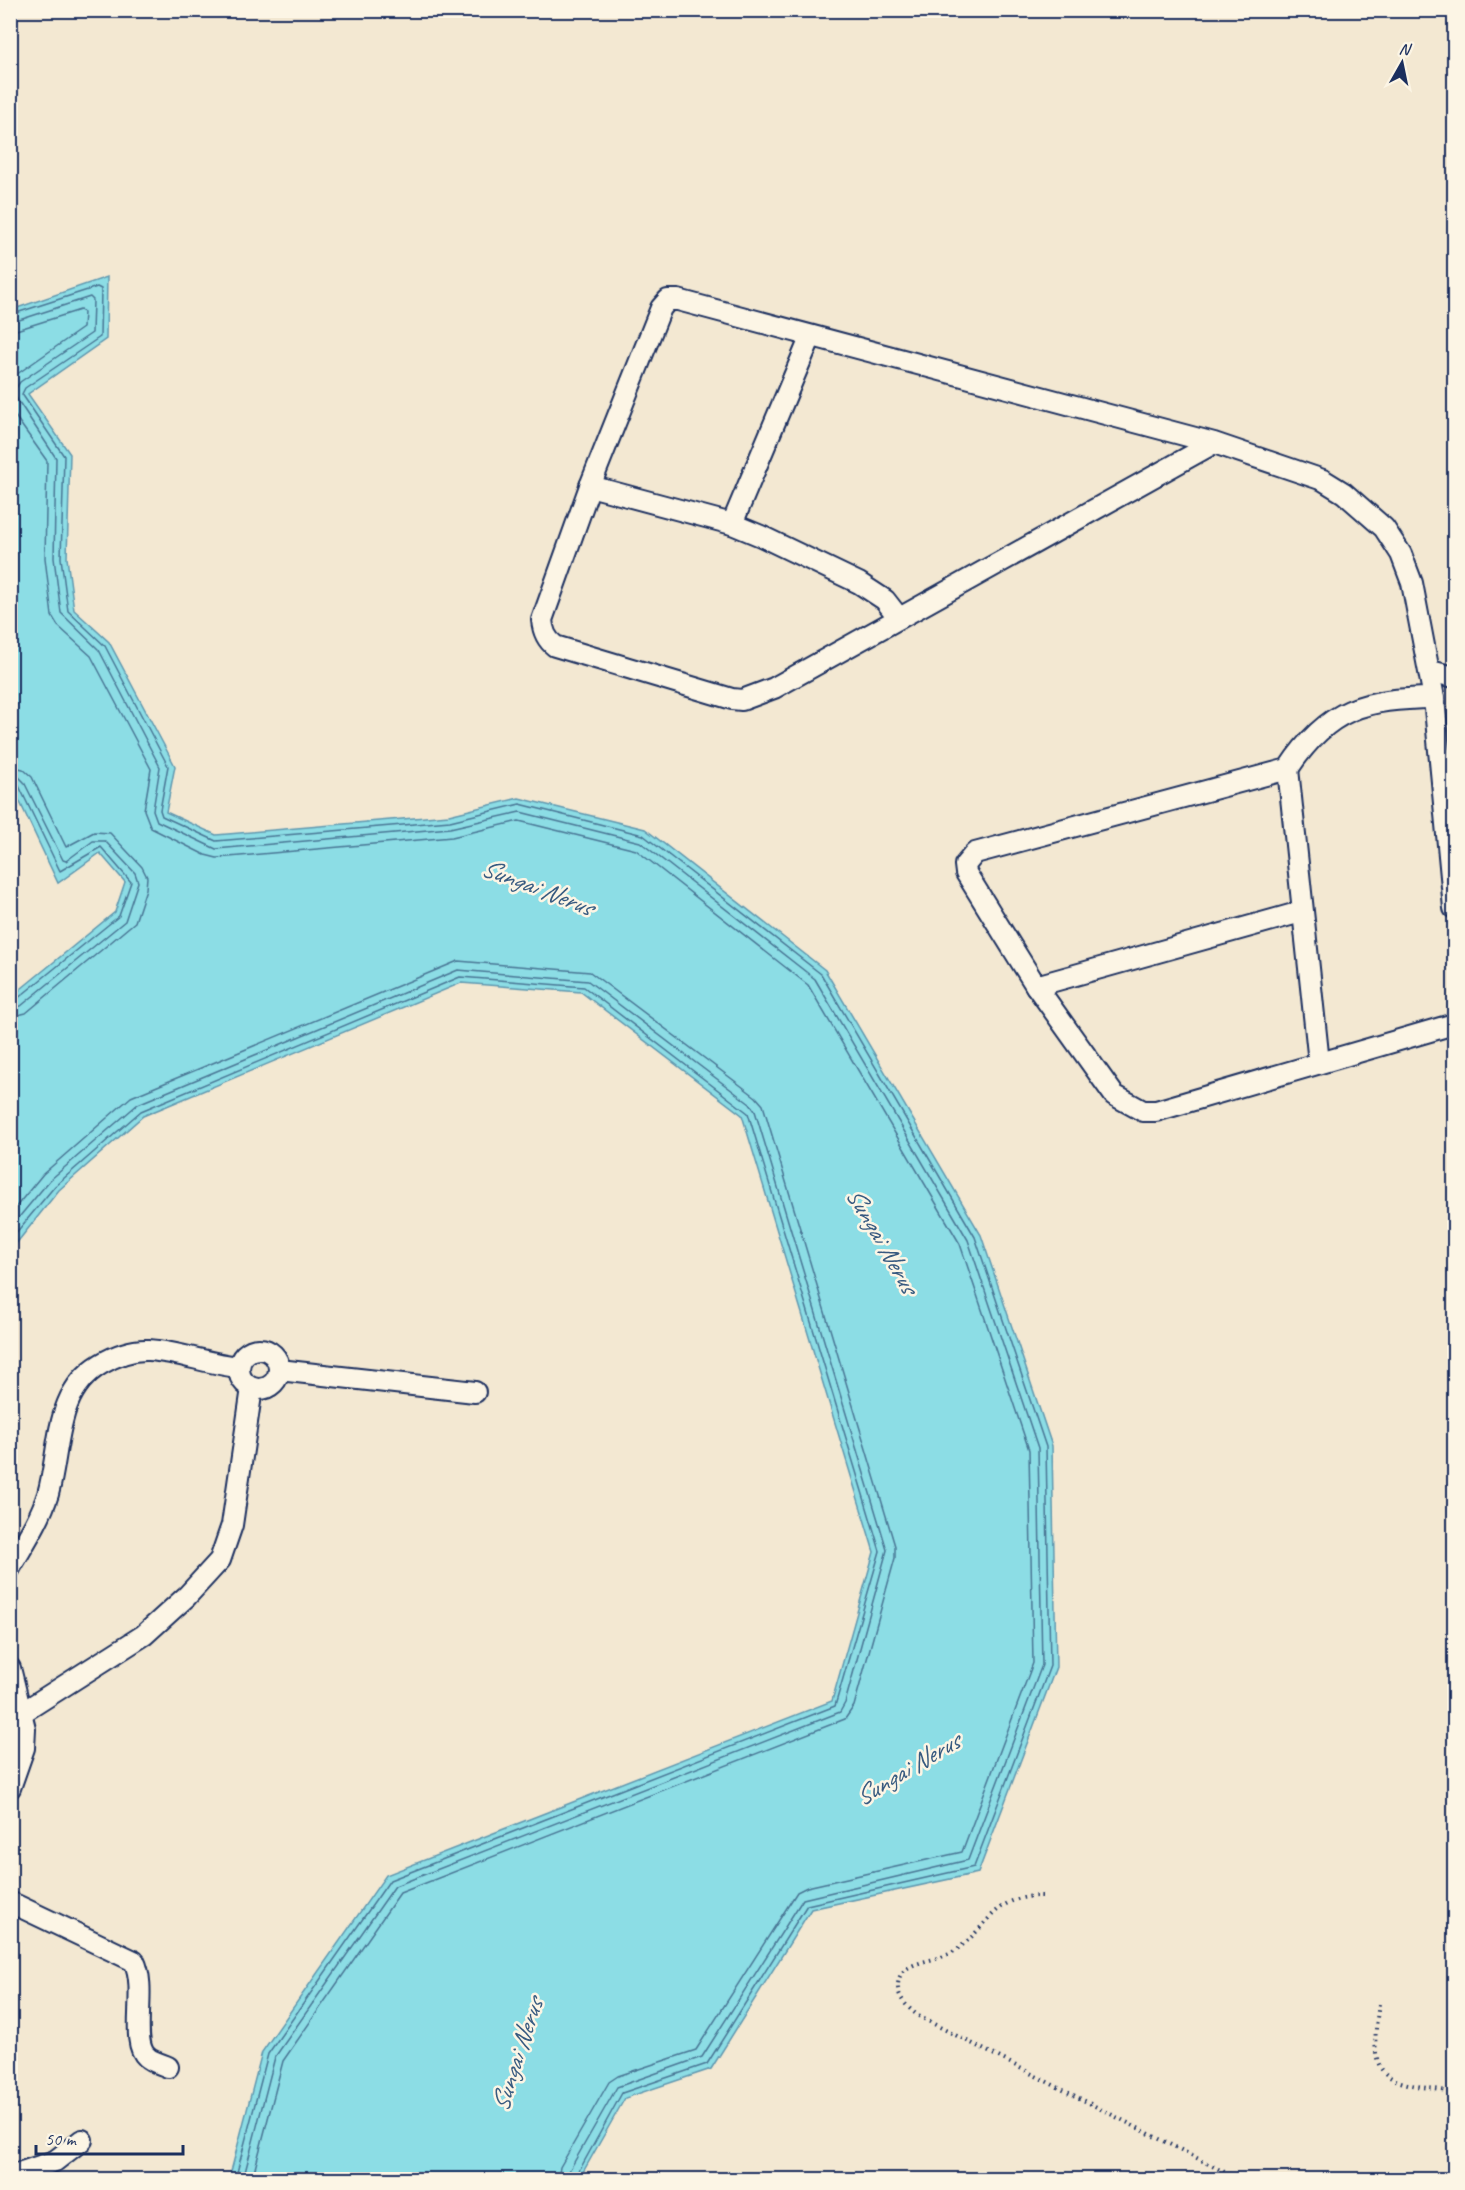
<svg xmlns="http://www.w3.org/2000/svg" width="1465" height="2190" viewBox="0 0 1465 2190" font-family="Caveat,sans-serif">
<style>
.water{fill:#8cdde5;stroke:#5f97af;stroke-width:1.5}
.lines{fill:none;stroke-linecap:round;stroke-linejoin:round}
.shore{stroke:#487594;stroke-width:1.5}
.minor-casing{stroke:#1b2f5e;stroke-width:24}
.path{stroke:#1b2f5e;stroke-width:4;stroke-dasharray:1.5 4.5;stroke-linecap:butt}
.minor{stroke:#fcf5e5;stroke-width:20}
.labels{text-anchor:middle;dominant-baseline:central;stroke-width:5;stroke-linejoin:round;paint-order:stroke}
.water-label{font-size:26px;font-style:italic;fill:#375a80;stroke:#fcf5e5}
</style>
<rect width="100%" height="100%" fill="#f3e8d2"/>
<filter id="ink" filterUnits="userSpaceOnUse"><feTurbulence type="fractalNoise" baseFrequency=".0167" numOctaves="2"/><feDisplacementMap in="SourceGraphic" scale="12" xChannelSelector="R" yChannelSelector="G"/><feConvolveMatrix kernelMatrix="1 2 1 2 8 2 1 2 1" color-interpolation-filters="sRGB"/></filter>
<g filter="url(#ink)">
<polygon class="water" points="107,277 106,339 28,394 70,454 67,558 74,610 109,642 175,766 166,812 216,835 449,815 519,798 645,829 825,970 981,1235 1052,1446 1056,1667 978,1873 811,1909 711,2069 625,2098 579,2179 229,2179 262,2052 386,1875 832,1701 874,1552 742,1115 581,992 461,983 143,1116 59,1190 11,1250 11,997 115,912 125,882 100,853 58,883 11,783 11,310"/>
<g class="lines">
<g class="shore">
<polyline points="10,315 97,287 101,289 100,337 25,388 22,394 64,456 61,558 68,611 105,646 168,766 160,810 162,816 216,841 450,821 520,804 643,835 821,974 975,1237 1046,1447 1050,1666 974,1867 807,1905 707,2064 622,2093 574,2180"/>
<polyline points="10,323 90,297 93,300 92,333 20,382 16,388 15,396 56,458 54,558 61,613 99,650 160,767 153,810 157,821 216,849 450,828 520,812 640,842 815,979 968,1240 1038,1448 1042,1665 968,1860 803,1899 702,2057 617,2087 569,2171 567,2180"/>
<polyline points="10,332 80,310 84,312 83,328 10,379"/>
<polyline points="10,409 47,461 45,558 52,616 58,626 91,656 151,769 144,810 151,828 205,855 217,858 452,837 519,821 636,850 808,985 960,1244 1029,1450 1033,1663 962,1852 807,1887 797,1892 696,2050 618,2076 609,2082 560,2167 558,2180"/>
<polyline points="10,766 23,769 32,777 66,847 94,832 110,833 142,867 147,877 146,889 135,922 26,1013 10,1017"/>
<polyline points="10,775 19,777 24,782 63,860 66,861 93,841 105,841 135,873 138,882 125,921 21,1006 10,1008"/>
<polyline points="10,783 19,786 60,871 101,847 131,882 119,916 17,999 10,1001"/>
<polyline points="10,1214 43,1174 131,1097 458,961 590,972 756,1097 763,1105 895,1546 895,1558 854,1706 845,1719 400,1893 283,2061 252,2180"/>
<polyline points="10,1228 50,1180 138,1104 458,970 588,981 750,1104 755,1111 887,1550 845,1703 840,1712 395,1886 275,2057 243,2180"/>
<polyline points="10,1240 55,1186 141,1111 460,977 584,987 748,1113 880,1551 835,1706 390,1880 268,2054 235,2180"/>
</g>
<defs>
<g id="minor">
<path d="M1214 443 774 688 742 700 732 699 555 646C546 639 543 631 542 620L590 486 661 308 668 300H678L1214 443 1323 480 1344 493 1384 528 1401 554 1412 583 1434 698 1454 908"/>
<polyline points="590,486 732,524 761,536 859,583 885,600 899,618"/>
<polyline points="732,524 811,336"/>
<polyline points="1430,671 1454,677"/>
<path d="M1434 698C1364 699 1328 708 1288 769L975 853 965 865 966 873 1036 986 1114 1095 1143 1111H1156L1454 1024"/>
<polyline points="1288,769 1319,1063"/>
<polyline points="1036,986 1301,912"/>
<circle cx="259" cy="1369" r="20"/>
<polyline points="279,1370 475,1392"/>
<path d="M10 1568C23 1545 40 1520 48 1494 61 1447 54 1392 101 1364 116 1355 131 1349 149 1350 179 1352 209 1364 239 1367"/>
<polyline points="10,1668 25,1729 24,1748 10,1788"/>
<polyline points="23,1712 144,1635 187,1596 220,1560 232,1525 252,1388"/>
<path d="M10 1902 134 1961C148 1988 129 2042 147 2057 152 2062 162 2064 168 2067"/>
<polyline points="10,2176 55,2161 82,2140"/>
</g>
</defs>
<use href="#minor" class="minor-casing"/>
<g class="path">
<path d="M1042 1896C991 1895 988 1931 951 1953 937 1961 904 1961 899 1979 894 1996 908 2008 920 2017L1240 2180"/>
<path d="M1379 2004C1367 2083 1383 2081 1454 2092"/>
</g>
<use href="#minor" class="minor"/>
</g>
</g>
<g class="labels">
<g class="water-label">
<text transform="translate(537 887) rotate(21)">Sungai Nerus</text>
<text transform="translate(882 1240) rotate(60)">Sungai Nerus</text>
<text transform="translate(907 1769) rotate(-31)">Sungai Nerus</text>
<text transform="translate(517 2055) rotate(-72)">Sungai Nerus</text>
</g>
</g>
<rect width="1465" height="2190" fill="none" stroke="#fcf5e5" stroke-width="36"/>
<rect x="18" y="18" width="1429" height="2154" fill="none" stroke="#1b2f5e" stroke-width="2" filter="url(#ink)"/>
<g transform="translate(1402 63) rotate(9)" stroke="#fcf5e5" stroke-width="4.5" paint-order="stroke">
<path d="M0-4.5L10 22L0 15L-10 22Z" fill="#1b2f5e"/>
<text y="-9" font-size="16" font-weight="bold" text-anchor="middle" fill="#1b2f5e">N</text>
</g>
<path d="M36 2145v9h147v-9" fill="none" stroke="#1b2f5e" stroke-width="3"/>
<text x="45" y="2145" font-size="18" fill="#1b2f5e" stroke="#fcf5e5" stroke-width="4.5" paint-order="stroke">50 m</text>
</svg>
